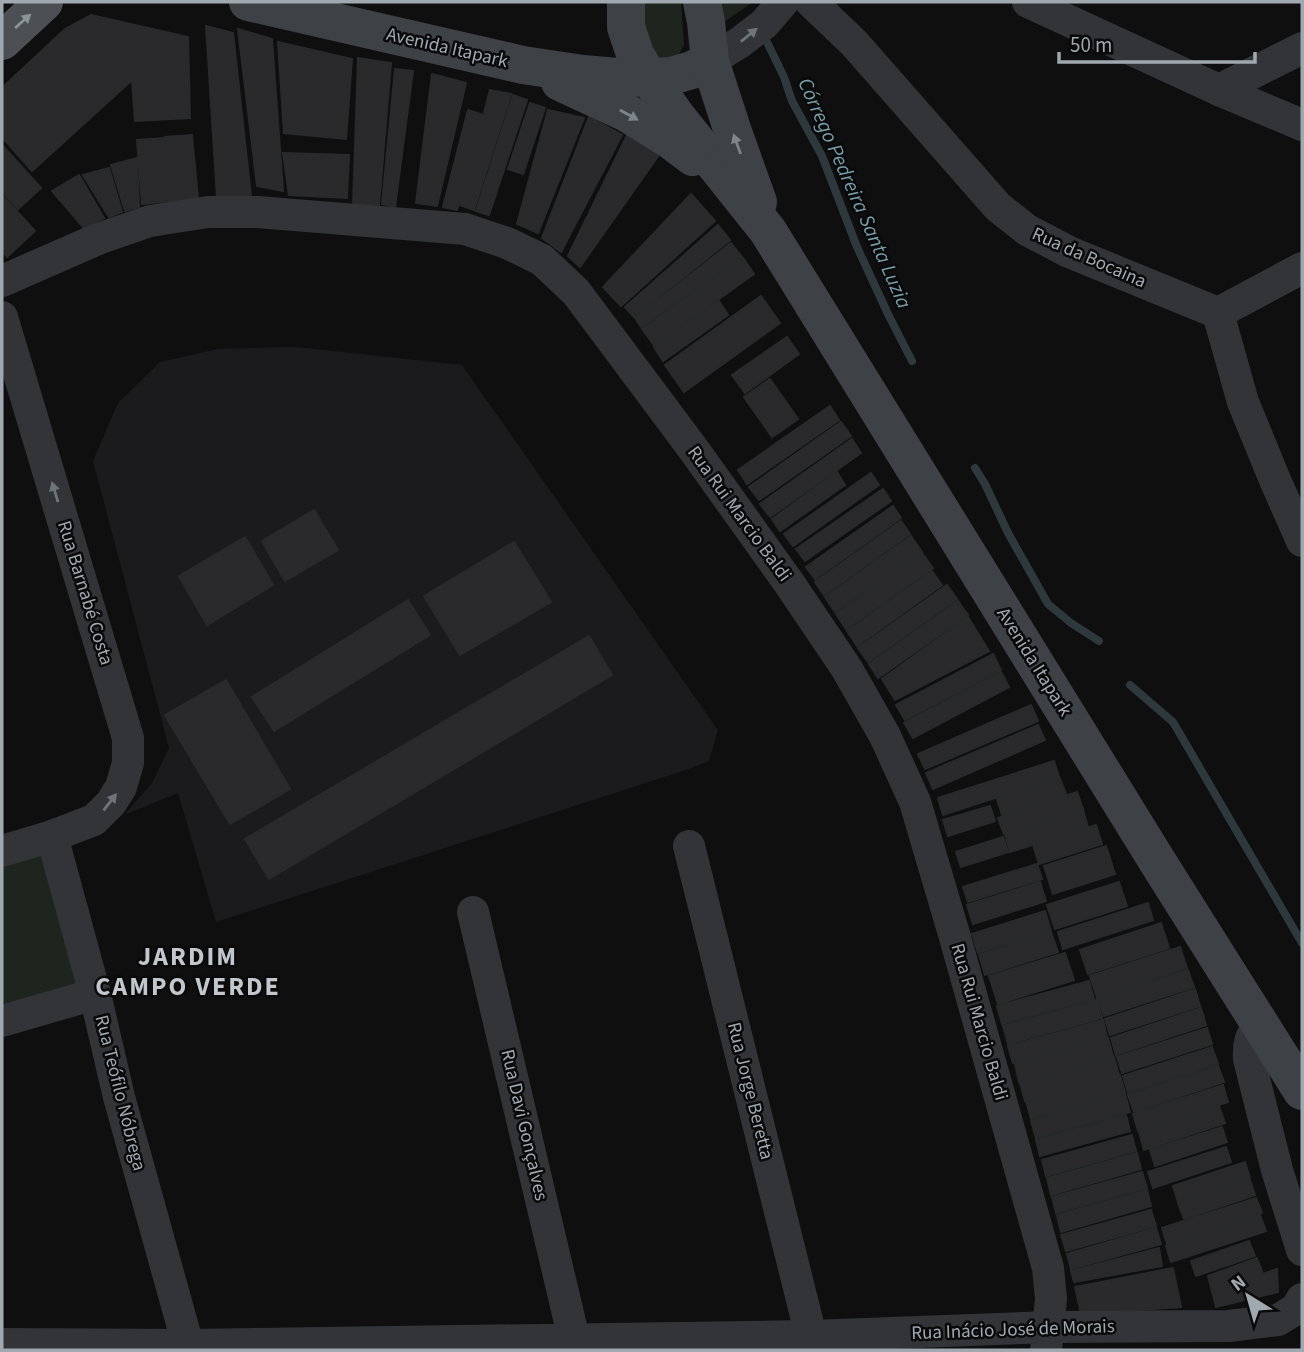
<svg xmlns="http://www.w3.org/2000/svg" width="1304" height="1352" viewBox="0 0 1304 1352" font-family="'Source Sans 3',sans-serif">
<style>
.built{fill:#1b1b1d}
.green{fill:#1e241e}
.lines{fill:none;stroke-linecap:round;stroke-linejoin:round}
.stream{stroke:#2d393d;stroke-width:8}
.building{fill:#2a2a2c;stroke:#292a2c;stroke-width:2}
.street{stroke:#323437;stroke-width:32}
.secondary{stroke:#3e4145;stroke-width:38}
.primary{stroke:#4c5054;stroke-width:38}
.oneway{fill:#8c9399}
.oneway2{fill:#6f747a}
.oneway3{fill:#7e858b}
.labels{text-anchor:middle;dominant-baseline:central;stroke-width:5;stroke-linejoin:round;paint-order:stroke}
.street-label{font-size:19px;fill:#a1a9b0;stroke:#0a0a0b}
.water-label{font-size:21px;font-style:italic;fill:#789faa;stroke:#0a0a0b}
.district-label{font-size:26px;font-weight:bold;letter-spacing:2px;fill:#c1c7cd;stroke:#0a0a0b}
</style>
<rect width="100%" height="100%" fill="#0f0f10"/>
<polygon class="built" points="296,347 462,365 718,730 709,761 686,770 216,922 178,793 124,815 152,783 169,748 93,461 118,403 160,362 218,349"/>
<g class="green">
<polygon points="635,2 681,2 684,45 675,61 649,58"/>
<polygon points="719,2 753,2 724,22"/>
<polygon points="47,848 87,992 2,1016 2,861"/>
</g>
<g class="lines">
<g class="stream">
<polyline points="766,40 784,77 792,101 822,156 857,247 888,314 912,361"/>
<polyline points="975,468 985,484 1008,533 1048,604 1071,623 1099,641"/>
<polyline points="1130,685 1173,722 1302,943"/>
</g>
</g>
<g class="building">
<polygon points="91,15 188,37 190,118 135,121 132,80 32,171 2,137 2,88 65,29"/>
<polygon points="206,26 233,33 251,196 217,198"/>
<polygon points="238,29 272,39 283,191 257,186"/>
<polygon points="278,42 352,59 346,139 284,133"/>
<polygon points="358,58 391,63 379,205 353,205"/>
<polygon points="395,69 413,71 395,207 382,204"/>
<polygon points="432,74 466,83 437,206 416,203"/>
<polygon points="490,90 511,94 474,210 460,205"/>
<polygon points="513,95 527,100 489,215 476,211"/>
<polygon points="530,103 545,108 523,174 508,169"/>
<polygon points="468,110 483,115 457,210 443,207"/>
<polygon points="548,110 584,118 538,233 517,224"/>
<polygon points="589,117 622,135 561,252 542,238"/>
<polygon points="629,131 659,155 580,267 568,256"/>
<polygon points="192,135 198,198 170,201 165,137"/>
<polygon points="164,138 169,201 142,204 137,140"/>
<polygon points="2,145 41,188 18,209 2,191"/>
<polygon points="283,153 349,155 347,198 289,195"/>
<polygon points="137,158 139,207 125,211 111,165"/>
<polygon points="109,168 122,212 109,217 83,175"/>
<polygon points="79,175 104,218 84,228 52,191"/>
<polygon points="691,194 715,221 621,306 603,287"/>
<polygon points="2,195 35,231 7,257 2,251"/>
<polygon points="718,225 730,240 634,317 625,307"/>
<polygon points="731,243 742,257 641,327 635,318"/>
<polygon points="743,258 754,274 654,345 642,329"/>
<polygon points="761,296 780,323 684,392 665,365"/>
<polygon points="719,301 728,315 663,361 654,347"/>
<polygon points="787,337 799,354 745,393 732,375"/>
<polygon points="770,379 798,419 772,437 744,397"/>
<polygon points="830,406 839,420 747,484 738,470"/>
<polygon points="841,422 851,436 759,500 749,487"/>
<polygon points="852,439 861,453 770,517 760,504"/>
<polygon points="837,472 845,485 780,531 772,519"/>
<polygon points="871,473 879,485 793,546 784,534"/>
<polygon points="883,489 891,501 805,561 796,549"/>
<polygon points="893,506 901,518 815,579 806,567"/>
<polygon points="314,510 338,550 285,581 262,541"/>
<polygon points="901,521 910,534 824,595 815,582"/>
<polygon points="911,536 922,552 835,612 825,597"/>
<polygon points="245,537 273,585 207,625 179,576"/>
<polygon points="514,542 551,602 460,655 424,596"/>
<polygon points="922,553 933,568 846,629 836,614"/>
<polygon points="932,571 942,585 857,646 847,631"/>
<polygon points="947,585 957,599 868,662 858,648"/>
<polygon points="408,600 430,635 274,731 252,697"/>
<polygon points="958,601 968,615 878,678 869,664"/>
<polygon points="968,617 989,651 895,700 882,679"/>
<polygon points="589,636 612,675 269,879 245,839"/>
<polygon points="993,654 1001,670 905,720 896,705"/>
<polygon points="1001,672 1009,687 913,738 904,723"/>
<polygon points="226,680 290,789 230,824 165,715"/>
<polygon points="1031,705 1038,721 925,769 918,754"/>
<polygon points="1038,725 1045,740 933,789 926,773"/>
<polygon points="1054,761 1059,777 943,815 938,798"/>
<polygon points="1060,778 1066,794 1002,815 997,799"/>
<polygon points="1077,792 1083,809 1004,834 998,818"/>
<polygon points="990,806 995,821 948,836 943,820"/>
<polygon points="1083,810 1088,827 1010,852 1005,835"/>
<polygon points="1096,825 1102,844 1039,864 1033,845"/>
<polygon points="1003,837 1008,852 961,867 956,852"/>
<polygon points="1106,846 1115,874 1053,894 1044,866"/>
<polygon points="1037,864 1042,879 968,902 963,887"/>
<polygon points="1040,882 1046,901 973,924 967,905"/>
<polygon points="1119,882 1127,906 1055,929 1047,905"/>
<polygon points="1148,903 1153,920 1063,949 1058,932"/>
<polygon points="1045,911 1051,931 978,953 972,934"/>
<polygon points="1161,923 1169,948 1088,974 1080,950"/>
<polygon points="1051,932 1058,952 985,975 979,955"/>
<polygon points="1180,947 1187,968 1097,998 1090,976"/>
<polygon points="1065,953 1074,980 998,1004 989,976"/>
<polygon points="1188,970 1194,987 1104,1016 1098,999"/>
<polygon points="1089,981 1094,999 1002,1024 997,1006"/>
<polygon points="1195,989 1200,1006 1110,1035 1105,1019"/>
<polygon points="1097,1000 1102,1018 1008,1044 1003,1026"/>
<polygon points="1201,1008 1206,1025 1116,1055 1111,1038"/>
<polygon points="1103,1020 1107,1037 1013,1063 1008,1046"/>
<polygon points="1207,1028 1212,1044 1122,1073 1117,1057"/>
<polygon points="1108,1038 1113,1056 1019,1082 1015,1064"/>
<polygon points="1212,1047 1218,1064 1128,1093 1123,1076"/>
<polygon points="1114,1057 1119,1075 1025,1101 1020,1083"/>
<polygon points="1218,1066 1224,1082 1134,1112 1128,1095"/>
<polygon points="1120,1075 1125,1093 1031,1119 1026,1101"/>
<polygon points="1223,1085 1228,1102 1138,1131 1133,1114"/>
<polygon points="1125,1094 1130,1112 1036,1138 1031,1121"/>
<polygon points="1219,1106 1225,1123 1144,1150 1139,1132"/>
<polygon points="1126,1115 1130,1131 1040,1156 1036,1140"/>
<polygon points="1222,1127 1227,1142 1155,1166 1150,1150"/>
<polygon points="1132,1135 1136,1151 1046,1176 1042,1160"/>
<polygon points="1226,1147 1231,1162 1153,1188 1148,1172"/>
<polygon points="1137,1153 1141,1169 1051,1195 1047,1178"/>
<polygon points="1245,1162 1250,1178 1178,1202 1173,1186"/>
<polygon points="1142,1172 1147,1188 1056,1213 1052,1197"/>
<polygon points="1250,1180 1255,1195 1184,1219 1178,1203"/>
<polygon points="1147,1190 1151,1206 1061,1232 1057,1215"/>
<polygon points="1256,1198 1262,1213 1167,1244 1162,1228"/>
<polygon points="1151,1210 1156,1226 1066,1251 1061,1235"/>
<polygon points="1260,1215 1266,1231 1171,1262 1166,1246"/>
<polygon points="1156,1228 1161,1244 1071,1269 1067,1254"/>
<polygon points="1249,1241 1255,1256 1196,1276 1191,1261"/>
<polygon points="1159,1248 1162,1266 1074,1282 1071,1271"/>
<polygon points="1257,1258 1263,1274 1277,1269 1278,1292 1216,1307 1208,1276"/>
<polygon points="1173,1268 1181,1307 1081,1314 1075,1287"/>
</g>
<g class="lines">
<g class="street">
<polyline points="811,2 854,43 998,207 1027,230 1069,252 1218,313"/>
<polyline points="1028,2 1219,90 1302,125"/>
<polyline points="710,61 739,43 764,24 783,2"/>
<polyline points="1219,90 1302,48"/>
<polyline points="2,281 98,239 150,221 208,212 258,212 465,229 507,243 542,260 576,292 694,450 789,583 847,669 885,736 915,802 954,934 1048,1268 1051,1299 1046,1350"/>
<polyline points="1218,313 1243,402 1275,480 1302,541"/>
<polyline points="1218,313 1302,268"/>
<polyline points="2,317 128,738 128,763 121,787 111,803 94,820 52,836 2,851"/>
<polyline points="52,836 95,994 119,1097 188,1345 188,1350"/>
<polyline points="689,846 811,1336"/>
<polyline points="473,912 574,1339"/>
<polyline points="2,1021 95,994"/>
<path d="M1260 1024C1250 1036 1248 1044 1249 1059L1277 1170 1302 1250"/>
<polyline points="2,1344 188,1345 811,1336 1049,1327 1229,1326 1278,1320 1296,1309 1302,1299"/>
</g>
<g class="secondary">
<polyline points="248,2 523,65 583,74 629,78 671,76 692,70 710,61"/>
<polyline points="626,2 626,27 635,54 649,78 677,117 768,231 1159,864 1302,1091"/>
<polyline points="702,2 706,22 710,61 733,132 758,202"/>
<polyline points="560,82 627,113 669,139 693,157"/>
</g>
<polyline class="primary" points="2,41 44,2"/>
</g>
<defs><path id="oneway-solid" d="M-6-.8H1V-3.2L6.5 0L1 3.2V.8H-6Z" transform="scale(1.75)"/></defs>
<use class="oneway" href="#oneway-solid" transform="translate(23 21) rotate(-42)"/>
<g class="oneway2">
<use href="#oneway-solid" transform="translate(749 35) rotate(-39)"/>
<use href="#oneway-solid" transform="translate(55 492) rotate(-107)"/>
<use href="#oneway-solid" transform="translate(110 802) rotate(-52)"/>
</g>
<g class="oneway3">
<use href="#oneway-solid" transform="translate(629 115) rotate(29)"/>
<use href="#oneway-solid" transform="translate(737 144) rotate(-110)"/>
</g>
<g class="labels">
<g class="street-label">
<text transform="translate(447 48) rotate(13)">Avenida Itapark</text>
<text transform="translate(1089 258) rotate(24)">Rua da Bocaina</text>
<text transform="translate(739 514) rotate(54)">Rua Rui Marcio Baldi</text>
<text transform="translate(85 593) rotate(73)">Rua Barnabé Costa</text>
<text transform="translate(1034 662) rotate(58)">Avenida Itapark</text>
<text transform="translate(979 1022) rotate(74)">Rua Rui Marcio Baldi</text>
<text transform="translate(750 1091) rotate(76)">Rua Jorge Beretta</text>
<text transform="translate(120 1093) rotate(76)">Rua Teófilo Nóbrega</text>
<text transform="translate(524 1125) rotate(77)">Rua Davi Gonçalves</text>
<text transform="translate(1013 1330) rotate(-2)">Rua Inácio José de Morais</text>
</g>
<g class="water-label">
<text transform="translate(855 193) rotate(66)">Córrego Pedreira Santa Luzia</text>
</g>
<g class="district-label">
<text x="188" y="956">JARDIM<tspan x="188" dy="30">CAMPO VERDE</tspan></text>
</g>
</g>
<rect width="1304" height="1352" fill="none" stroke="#a1a9b0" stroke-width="7"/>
<g transform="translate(1248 1296) rotate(323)" stroke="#0a0a0b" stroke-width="5" paint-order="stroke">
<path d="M0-5L12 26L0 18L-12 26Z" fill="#a1a9b0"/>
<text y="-10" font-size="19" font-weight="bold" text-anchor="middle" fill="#a1a9b0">N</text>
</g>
<path d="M1059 52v10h196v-10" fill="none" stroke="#a1a9b0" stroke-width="3.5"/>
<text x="1070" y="52" font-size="21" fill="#a1a9b0" stroke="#0a0a0b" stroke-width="5" paint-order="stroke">50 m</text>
</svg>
